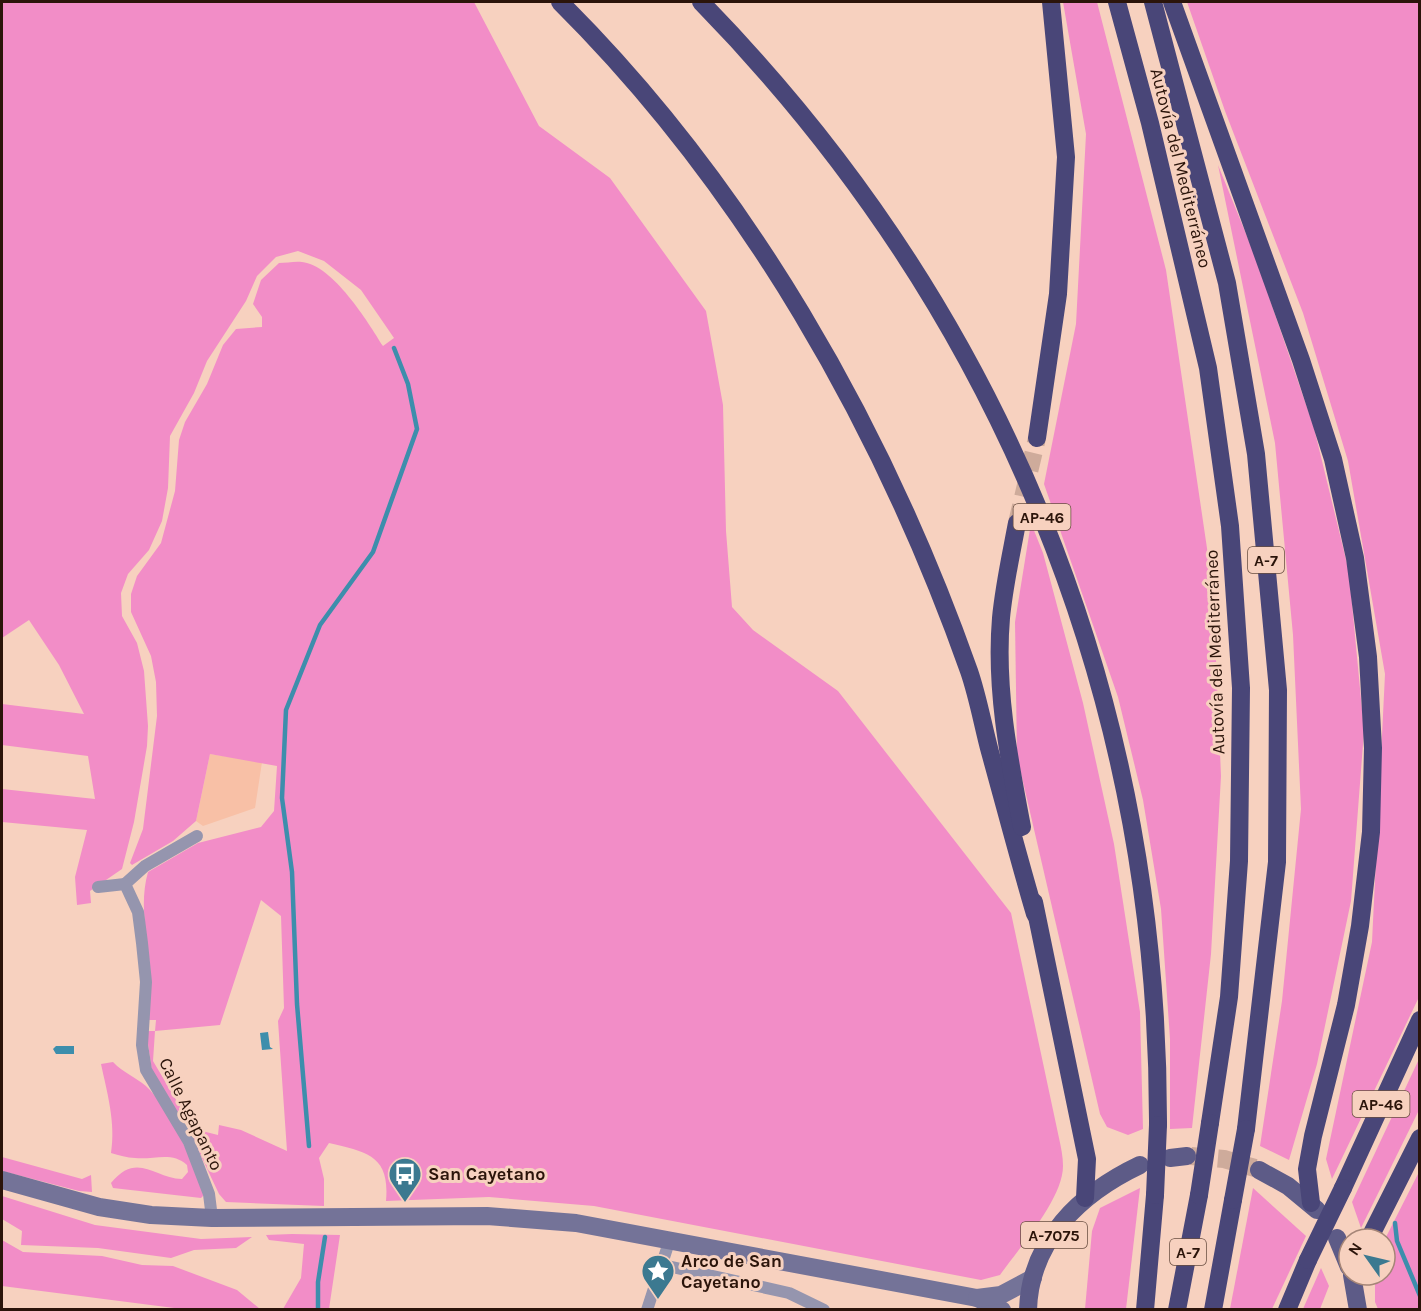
<svg xmlns="http://www.w3.org/2000/svg" width="1421" height="1311" viewBox="0 0 1421 1311" font-family="Karla,sans-serif">
<style>
.built{fill:#f8c0a6}
.green{fill:#f28dc7}
.water{fill:#3d8eac}
.lines{fill:none;stroke-linecap:round;stroke-linejoin:round}
.stream{stroke:#3d8eac;stroke-width:4.5}
.primary-tunnel{stroke:#ceab9b;stroke-width:18;stroke-dasharray:18 9;stroke-linecap:butt}
.highway-tunnel{stroke:#ceab9b;stroke-width:18;stroke-dasharray:18 9;stroke-linecap:butt}
.street{stroke:#9595ae;stroke-width:12}
.secondary{stroke:#747398;stroke-width:18}
.primary{stroke:#5d5b87;stroke-width:18}
.highway{stroke:#494678;stroke-width:18}
.highway-bridge{stroke:#494678;stroke-width:18}
.labels{text-anchor:middle;dominant-baseline:central;stroke-width:6;stroke-linejoin:round;paint-order:stroke}
.shield{fill:#f7d1bf;stroke:#684d40;stroke-width:1.5}
.shield-label{font-size:16px;font-weight:bold;fill:#2b140a}
.street-label{font-size:18px;fill:#2b140a;stroke:#f7d1bf}
.poi-label{font-size:18px;font-weight:bold;fill:#2b140a;stroke:#f7d1bf;text-anchor:start}
</style>
<rect width="100%" height="100%" fill="#f7d1bf"/>
<polygon class="built" points="210,754 262,762 255,808 203,826 196,821"/>
<g class="green">
<path d="M2 2H474L539 126 610 178 706 311 723 405 726 531 732 607 753 630 838 691 1011 913 1059 1138C1061 1147 1063 1157 1063 1166 1063 1199 1019 1248 1000 1275L981 1280 594 1206 489 1197 386 1201C390 1156 368 1152 329 1143L319 1158 324 1179V1206L226 1202 219 1194 193 1139 194 1133 198 1130 218 1135 219 1125 241 1130 287 1151 278 1021 284 1008 281 916 261 900 220 1025 155 1031 153 1061 188 1120 181 1118 152 1071 146 1031H155L156 1020H147C148 1002 151 984 150 967 147 935 139 904 148 872L198 843 261 827 274 811 277 766 210 754 196 821 173 841 132 865 130 863 143 829 157 716 156 682 151 656 131 612V594L137 576 161 543 175 491 179 440 185 422 207 384 223 345 236 329 262 327V317L253 304 261 280 279 263C286 263 295 261 302 262 333 265 368 322 383 346L394 338 361 290 324 261 298 251 276 257 257 276 246 301 207 361 194 393 170 436 168 488 162 521 149 550 128 574 121 593 122 616 137 643 144 671 148 726 147 746 134 822 122 869 90 891 91 903 77 905 75 877 87 830 2 822V789L95 799 88 756 2 745V704L84 714 59 665 29 620 2 638Z"/>
<polygon points="1063,2 1097,2 1166,270 1213,589 1221,776 1211,954 1192,1128 1170,1129 1170,1039 1161,909 1143,800 1118,697 1044,484 1076,324 1086,134"/>
<polygon points="1187,2 1419,2 1419,997 1332,1179 1326,1159 1372,942 1385,674 1348,461 1303,313 1225,111"/>
<polygon points="1218,165 1255,256 1314,428 1349,572 1364,731 1351,901 1317,1064 1289,1160 1260,1146 1282,1001 1301,809 1293,635 1275,443"/>
<polygon points="1031,523 1043,553 1083,703 1114,844 1140,1012 1143,1129 1128,1135 1107,1127 1100,1114 1017,756 1015,622"/>
<polygon points="1419,1059 1419,1110 1361,1228 1352,1202"/>
<path d="M113 1062C123 1073 140 1079 150 1090 176 1120 190 1158 205 1194L201 1198 113 1188 111 1183C137 1151 154 1178 182 1179L188 1172 187 1165C172 1151 154 1160 135 1158 127 1158 119 1155 111 1153 116 1123 107 1092 101 1064Z"/>
<polygon points="2,1157 82,1179 91,1175 92,1192 79,1191 2,1171"/>
<polygon points="1419,1172 1419,1309 1378,1309 1375,1302 1375,1275 1385,1275 1385,1239"/>
<polygon points="1140,1188 1126,1309 1085,1309 1092,1231 1100,1208"/>
<polygon points="1253,1188 1306,1236 1272,1309 1230,1309"/>
<polygon points="2,1196 95,1225 201,1239 252,1237 236,1248 194,1250 171,1258 98,1248 21,1245 22,1231 2,1219"/>
<polygon points="292,1234 340,1235 329,1309 283,1309 301,1278 304,1244 269,1240 266,1235"/>
<polygon points="2,1240 23,1252 102,1256 142,1265 173,1266 237,1290 260,1309 182,1309 2,1286"/>
<polygon points="1321,1268 1329,1286 1320,1309 1303,1309"/>
</g>
<g class="water">
<polygon points="268,1032 270,1047 273,1049 262,1050 260,1033"/>
<polygon points="56,1046 74,1046 74,1054 56,1054 53,1049"/>
</g>
<g class="lines">
<g class="stream">
<polyline points="309,1146 297,1004 292,872 282,798 286,710 320,625 373,552 417,429 408,384 394,348"/>
<polyline points="1395,1223 1397,1241 1420,1296"/>
<polyline points="318,1310 318,1282 325,1237"/>
</g>
<polyline class="primary-tunnel" points="1191,1156 1224,1159 1255,1168"/>
<polyline class="highway-tunnel" points="1017,523 1037,438"/>
<g class="street">
<polyline points="125,884 145,866 197,836"/>
<polyline points="98,887 125,884 138,912 142,943 146,982 142,1045 146,1070 189,1142 209,1194 212,1218"/>
<polyline points="663,1265 789,1293 824,1310"/>
<polyline points="647,1310 670,1239"/>
</g>
<g class="secondary">
<polyline points="2,1180 99,1207 151,1215 212,1218 487,1216 576,1223 977,1298 1002,1310"/>
<polyline points="977,1298 1001,1295 1033,1278"/>
</g>
<g class="primary">
<polyline points="1170,1158 1187,1156"/>
<polyline points="1259,1170 1288,1186 1317,1210"/>
<polyline points="1337,1238 1349,1267"/>
<polyline points="1352,1275 1358,1310"/>
<path d="M1028 1310C1030 1240 1081 1193 1140 1165"/>
</g>
<g class="highway">
<path d="M560 2C746 187 882 425 969 671 978 697 983 726 990 752 1005 806 1019 860 1035 914"/>
<path d="M701 2C1000 308 1159 696 1158 1125"/>
<polyline points="1117,2 1150,123 1208,368 1230,526 1241,688 1239,861 1229,997 1210,1123"/>
<polyline points="1153,2 1227,283 1256,454 1278,690 1277,862 1246,1129"/>
<polyline points="1172,2 1301,360 1333,459 1355,558 1368,657 1373,748 1371,832 1360,926 1346,1005 1313,1136 1307,1169 1311,1203"/>
<polyline points="1037,438 1058,294 1066,157 1051,2"/>
<path d="M1017 523C1011 555 1004 586 1001 618 995 688 1009 759 1022 827"/>
<polyline points="1034,902 1087,1159 1085,1198"/>
<polyline points="1343,1188 1420,1020"/>
<polyline points="1369,1239 1420,1138"/>
<polyline points="1145,1310 1155,1195"/>
<polyline points="1177,1310 1199,1195"/>
<polyline points="1213,1310 1233,1200"/>
<polyline points="1287,1310 1308,1260"/>
</g>
<g class="highway-bridge">
<polyline points="1155,1195 1158,1125"/>
<polyline points="1199,1195 1210,1123"/>
<polyline points="1233,1200 1246,1129"/>
<polyline points="1308,1260 1343,1188"/>
</g>
</g>
<defs>
<symbol id="bus-pin" viewBox="-11 -11 22 30"><path d="M0 17L-7.5 6A9.5 9.5 0 1 1 7.5 6Z" fill="#3c7990" stroke="#f7d1bf"/><path d="M-5-6H5V4H4V6H2V4H-2V6H-4V4H-5ZM-3.5-4V0h7V-4ZM-3.5 1.2v1.5H-2V1.2ZM2 1.2v1.5H3.5V1.2Z" fill="#fff"/></symbol>
<symbol id="sight-pin" viewBox="-11 -11 22 30"><path d="M0 17L-7.5 6A9.5 9.5 0 1 1 7.5 6Z" fill="#3c7990" stroke="#f7d1bf"/><path d="M0-6L1.8-2.2L6-1.7L2.9 1.2L3.7 5.4L0 3.3L-3.7 5.4L-2.9 1.2L-6-1.7L-1.8-2.2Z" fill="#fff"/></symbol>
</defs>
<g fill-rule="evenodd">
<use href="#bus-pin" x="386" y="1155" width="38" height="52"/>
<use href="#sight-pin" x="639" y="1252" width="38" height="52"/>
</g>
<g class="labels">
<g class="shield">
<rect x="1013.5" y="504" width="57" height="26" rx="4.5"/>
<rect x="1248" y="547" width="36" height="26" rx="4.5"/>
<rect x="1352.5" y="1091" width="57" height="26" rx="4.5"/>
<rect x="1021" y="1222" width="66" height="26" rx="4.5"/>
<rect x="1170" y="1239" width="36" height="26" rx="4.5"/>
</g>
<g class="shield-label">
<text x="1042" y="517">AP-46</text>
<text x="1266" y="560">A-7</text>
<text x="1381" y="1104">AP-46</text>
<text x="1054" y="1235">A-7075</text>
<text x="1188" y="1252">A-7</text>
</g>
<g class="street-label">
<text transform="translate(1181 168) rotate(76)">Autovía del Mediterráneo</text>
<text transform="translate(1215 652) rotate(-92)">Autovía del Mediterráneo</text>
<text transform="translate(191 1114) rotate(64)">Calle Agapanto</text>
</g>
<g class="poi-label">
<text x="428" y="1174">San Cayetano</text>
<text x="681" y="1261">Arco de San<tspan x="681" dy="21">Cayetano</tspan></text>
</g>
</g>
<rect width="1421" height="1311" fill="none" stroke="#2b140a" stroke-width="6"/>
<g transform="translate(1367 1257) rotate(304)"><circle r="28" fill="#f7d1bf" stroke="#a58577" stroke-width="1.5"/>
<path d="M0-4.5L10 22L0 15L-10 22Z" fill="#3c7990"/>
<text y="-9" font-size="16" font-weight="bold" text-anchor="middle" fill="#2b140a">N</text>
</g>
</svg>
